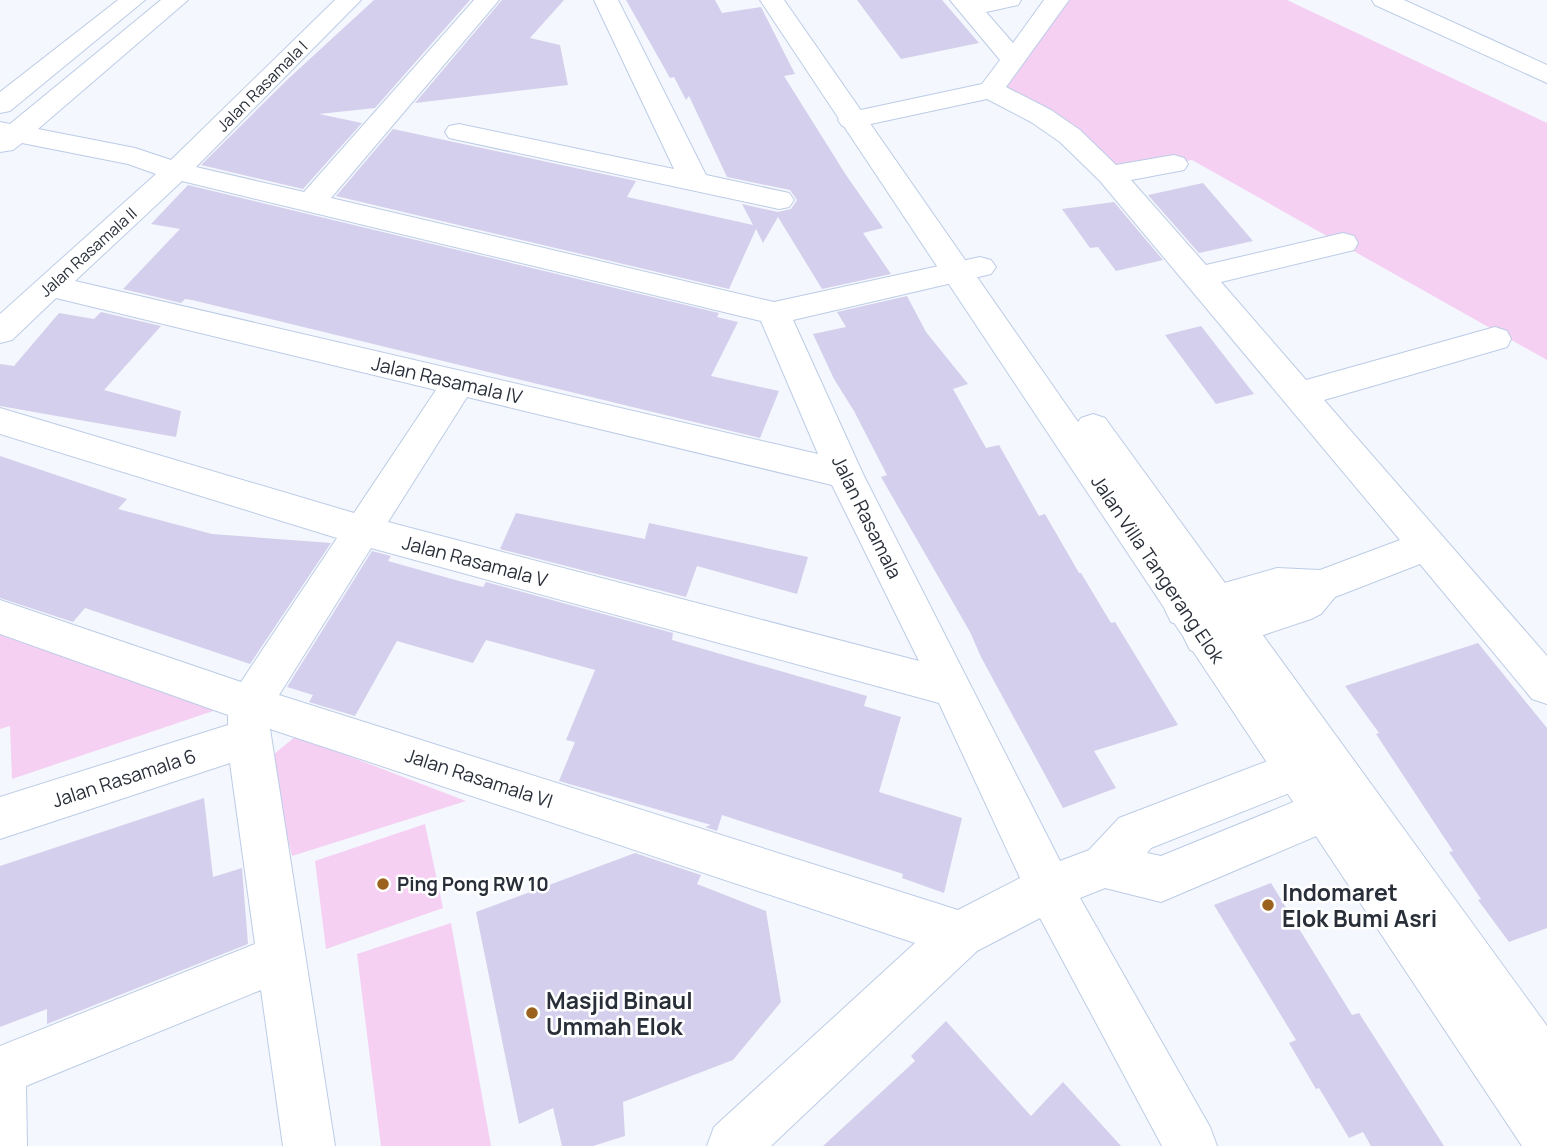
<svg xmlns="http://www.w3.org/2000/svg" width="1547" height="1146" viewBox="0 0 1547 1146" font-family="Manrope,sans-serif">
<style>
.green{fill:#f5d0f3}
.building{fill:#d4cfec}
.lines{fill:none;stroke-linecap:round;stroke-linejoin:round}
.street-casing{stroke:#bccce6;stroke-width:2}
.secondary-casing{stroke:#bccce6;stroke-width:2}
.street{fill:#fff;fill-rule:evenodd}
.secondary{fill:#fff;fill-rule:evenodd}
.poi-dot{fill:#9a621d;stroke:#fff;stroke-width:2.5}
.labels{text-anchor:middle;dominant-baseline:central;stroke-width:5;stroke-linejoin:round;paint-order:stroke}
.far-street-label{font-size:16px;fill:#292f39;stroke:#fff}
.street-label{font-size:19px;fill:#292f39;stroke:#fff}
.poi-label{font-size:19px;font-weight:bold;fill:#292f39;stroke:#fff;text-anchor:start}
.near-poi-label{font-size:23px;font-weight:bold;fill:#292f39;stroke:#fff;text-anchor:start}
</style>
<rect width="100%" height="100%" fill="#f4f7fd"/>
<g class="green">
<polygon points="1057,0 1287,0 1547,123 1547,360 1192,160 1110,175 991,90"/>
<polygon points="0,633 219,709 12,779 10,726 0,729"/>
<polygon points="296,736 466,801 292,856 268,759"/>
<polygon points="425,824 443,908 326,949 315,861"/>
<polygon points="451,923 491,1146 381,1146 357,954"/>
</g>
<g class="building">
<polygon points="374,0 470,0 375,108 319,114 362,123 303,189 201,165 288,79"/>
<polygon points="502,0 564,0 530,38 560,45 568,85 415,103"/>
<polygon points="626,0 715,0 722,13 761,7 795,74 784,76 846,175 883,228 863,233 891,274 822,289 778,217 763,243 756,229 729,289 336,196 393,129 636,181 627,197 753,225 742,204 778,212 791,209 797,200 790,190 727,177 689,96 686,100 674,77 670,78"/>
<polygon points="857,0 942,0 979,43 901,59"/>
<polygon points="1203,183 1253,241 1199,253 1148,195"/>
<polygon points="188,185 719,313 717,317 738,322 711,376 779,391 760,438 192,300 185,299 181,303 123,289 180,229 151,224"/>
<polygon points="1114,202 1163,260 1116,271 1098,247 1090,248 1062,209"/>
<polygon points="907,296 926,332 968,384 953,389 986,448 999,445 1039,516 1045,514 1079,573 1081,573 1111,623 1115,622 1178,725 1094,751 1116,788 1063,808 981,657 970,632 881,477 887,475 854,411 834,379 813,334 846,327 837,312"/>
<polygon points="101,312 161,326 104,390 181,411 176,437 0,406 0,364 14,366 59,313 94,319"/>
<polygon points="1201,326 1254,394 1216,404 1165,335"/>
<polygon points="0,456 127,499 118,509 212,534 331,543 250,664 85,608 73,622 0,598"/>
<polygon points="516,513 645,539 649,523 808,557 797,594 697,566 686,597 500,549"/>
<polygon points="372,551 391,556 388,561 459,581 483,587 486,582 673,633 672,640 867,696 864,706 901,717 879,792 962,818 944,893 902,878 903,874 722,815 717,831 705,827 711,825 559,781 575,742 566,740 595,670 486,640 473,663 397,641 355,716 309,702 313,695 287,687"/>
<polygon points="1478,643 1547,728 1547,928 1509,942 1478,900 1481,899 1449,852 1453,851 1376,734 1379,733 1345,686"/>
<polygon points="204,798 213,877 242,868 248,944 47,1024 47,1009 0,1027 0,866"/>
<polygon points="635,853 701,875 697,884 766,911 781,1002 733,1060 623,1102 625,1136 593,1146 562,1146 553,1108 519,1124 476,912"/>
<polygon points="1271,883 1352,1015 1359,1013 1444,1146 1371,1146 1363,1132 1349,1138 1319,1088 1316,1089 1289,1043 1296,1040 1214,905"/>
<polygon points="946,1021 1031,1116 1063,1082 1121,1146 823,1146 915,1061 911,1056"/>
</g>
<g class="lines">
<defs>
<g id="street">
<polygon points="118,0 145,0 10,111 0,113 0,92"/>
<path d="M161 0H188L38 129 135 148 171 160 335 0H361L196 167 304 192 474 0H499L331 198 774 302 980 257 991 260 996 267 991 274 793 320 863 474 1060 861 1089 850 1119 818 1325 739 1340 745 1347 759 1340 773 1151 848 1147 853 1161 856 1352 778 1368 784 1374 799 1368 814 1161 902 1105 888 1080 898 1210 1127 1217 1146H1162L1040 918 977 951 771 1146H707L714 1127 915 943 270 729 335 1146H283L261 990 26 1086 27 1146H0V1046L255 944 230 763 0 839V797L228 725V715L0 634V600L241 682 337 538 0 434V408L354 513 436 390 56 298 12 340 0 343V314L156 174 128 164 22 143 13 150 0 152V122L10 124ZM182 181 761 321 818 454 75 281ZM467 397 832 485 919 661 388 522ZM371 548 939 703 1020 878 958 910 279 695Z"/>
<polygon points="594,0 618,0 706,175 789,193 794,200 789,207 779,209 449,138 445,132 449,126 459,124 674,169"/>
<polygon points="950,0 1021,0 1018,5 986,12 1013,43 1044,0 1069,0 1006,87 1051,110 1080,130 1116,165 1174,155 1184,158 1188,164 1184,170 1131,180 1206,265 1343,233 1354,236 1358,243 1354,250 1221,282 1306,380 1495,327 1507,331 1511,339 1507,347 1324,400 1547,656 1547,704 1532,699 1420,564 1335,597 1321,614 1311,619 1204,655 1190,650 1184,638 1190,626 1196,623 1185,627 1171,622 1165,610 1171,598 1277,568 1320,570 1400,540 1100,181 1060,142 1031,122 987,99 852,128 842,126 838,120 842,114 982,84 1000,60"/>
<polygon points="1372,0 1404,0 1547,65 1547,83 1375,5"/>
</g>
<polygon id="secondary" points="760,0 784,0 1078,422 1081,418 1093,414 1105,418 1547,1026 1547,1146 1522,1146"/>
</defs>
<use href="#street" class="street-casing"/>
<use href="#secondary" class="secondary-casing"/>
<use href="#street" class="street"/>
<use href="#secondary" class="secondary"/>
</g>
<g class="poi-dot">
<circle cx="383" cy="884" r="7"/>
<circle cx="1268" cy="905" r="7"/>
<circle cx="532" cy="1013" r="7"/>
</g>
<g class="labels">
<g class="far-street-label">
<text transform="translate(262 86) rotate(-45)">Jalan Rasamala I</text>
<text transform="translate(88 252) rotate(-42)">Jalan Rasamala II</text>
</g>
<g class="street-label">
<text transform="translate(447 380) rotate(13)">Jalan Rasamala IV</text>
<text transform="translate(867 517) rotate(64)">Jalan Rasamala</text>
<text transform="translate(475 561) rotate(15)">Jalan Rasamala V</text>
<text transform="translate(1158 569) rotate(56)">Jalan Villa Tangerang Elok</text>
<text transform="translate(124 778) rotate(-18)">Jalan Rasamala 6</text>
<text transform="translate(479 778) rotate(18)">Jalan Rasamala VI</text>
</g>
<g class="poi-label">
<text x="397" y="884">Ping Pong RW 10</text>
</g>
<g class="near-poi-label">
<text x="1282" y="892">Indomaret<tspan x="1282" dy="26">Elok Bumi Asri</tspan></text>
<text x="546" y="1000">Masjid Binaul<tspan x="546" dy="26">Ummah Elok</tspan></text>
</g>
</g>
</svg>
